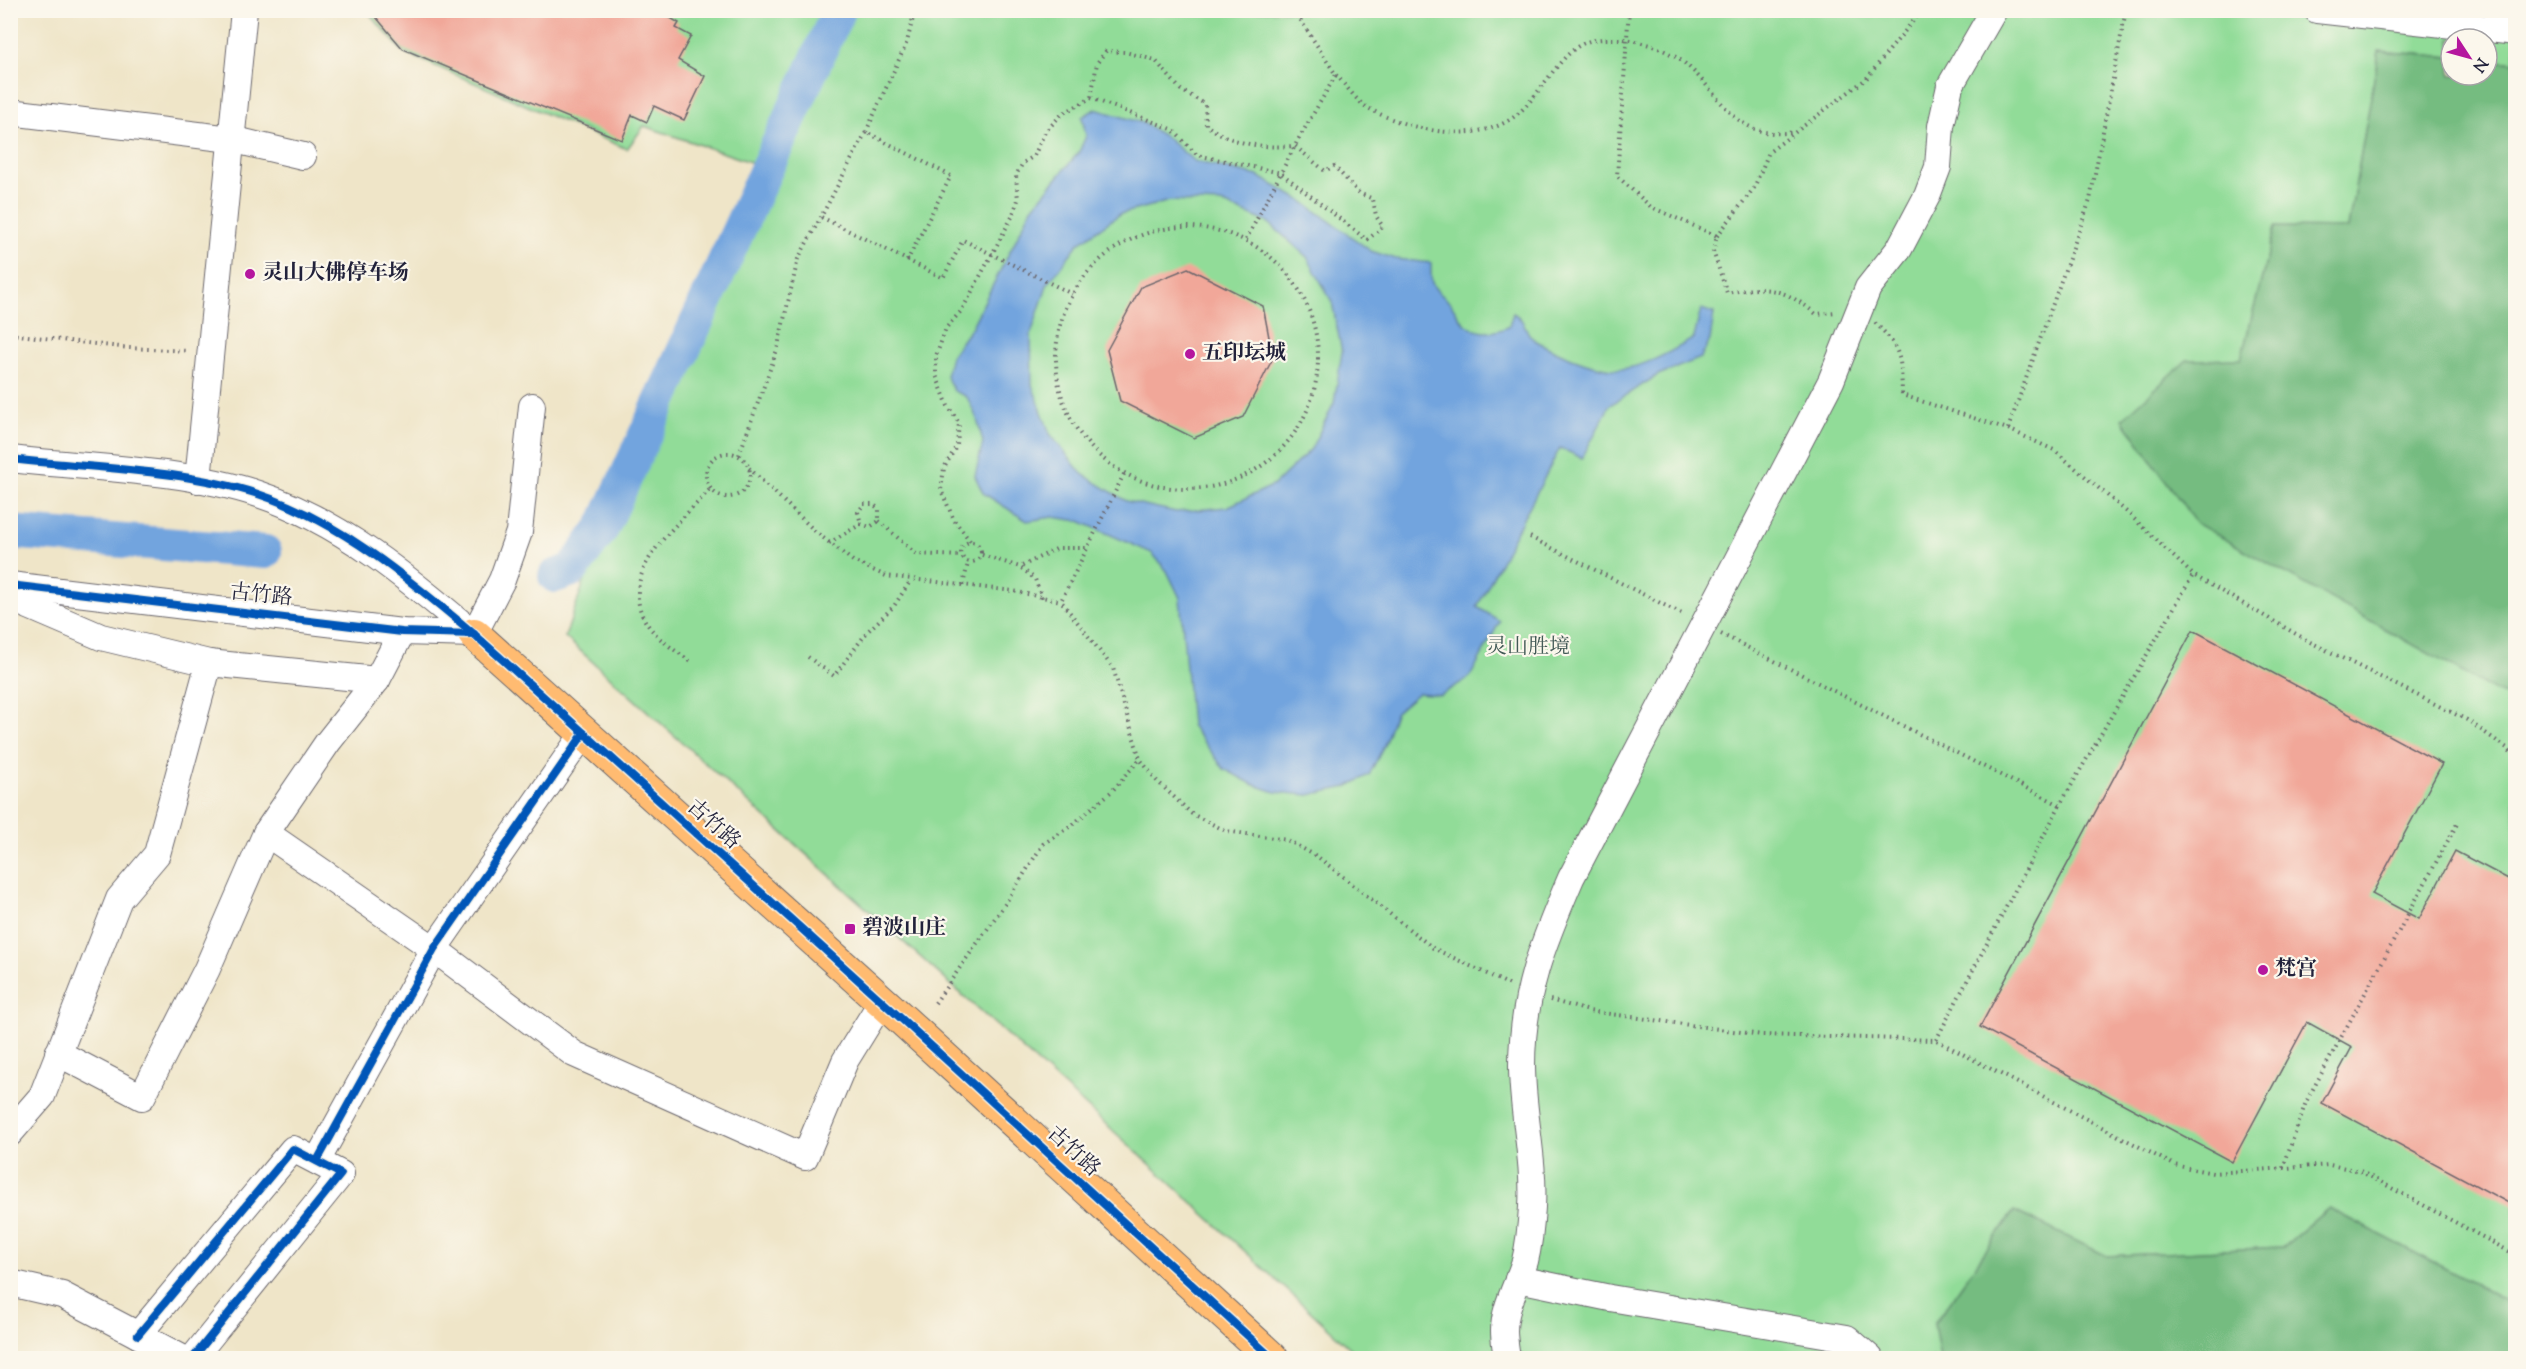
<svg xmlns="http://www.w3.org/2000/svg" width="2526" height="1369" viewBox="0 0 2526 1369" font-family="'Sorts Mill Goudy','Noto Serif SC',serif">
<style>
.green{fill:#91dc98;stroke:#5a7f6a;stroke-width:1.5}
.forest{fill:#74bc80;stroke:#4b6f5e;stroke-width:1.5}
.water{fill:#72a4de;stroke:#4a638c;stroke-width:1.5;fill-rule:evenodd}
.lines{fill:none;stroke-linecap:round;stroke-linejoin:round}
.river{stroke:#72a4de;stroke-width:34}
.building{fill:#f1a799}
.minor-casing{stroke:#6a666c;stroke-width:28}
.major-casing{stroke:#6a666c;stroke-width:34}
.path{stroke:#6a666c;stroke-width:4;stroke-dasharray:1.5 4.5;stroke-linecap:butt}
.minor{stroke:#fff;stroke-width:26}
.major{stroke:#ffbb71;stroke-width:32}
.cycleway-casing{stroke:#fbf7ec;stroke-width:11}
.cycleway{stroke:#0057b8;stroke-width:8}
.poi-dot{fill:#b5179e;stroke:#fbf7ec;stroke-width:2}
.labels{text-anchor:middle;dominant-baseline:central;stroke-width:4.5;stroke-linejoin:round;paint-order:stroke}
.poi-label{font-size:21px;font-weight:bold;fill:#22223b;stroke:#fbf7ec;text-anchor:start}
.street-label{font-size:21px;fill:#22223b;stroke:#fbf7ec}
.park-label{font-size:21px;fill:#435a57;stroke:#fbf7ec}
</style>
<rect width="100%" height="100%" fill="#fbf7ec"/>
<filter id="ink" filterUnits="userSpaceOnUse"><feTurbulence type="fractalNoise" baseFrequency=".0167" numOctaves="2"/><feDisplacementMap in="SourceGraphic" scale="12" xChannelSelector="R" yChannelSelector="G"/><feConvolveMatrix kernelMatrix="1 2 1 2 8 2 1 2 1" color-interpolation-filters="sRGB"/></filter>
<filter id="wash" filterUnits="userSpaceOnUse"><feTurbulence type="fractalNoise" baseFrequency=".008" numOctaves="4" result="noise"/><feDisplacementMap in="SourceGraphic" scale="24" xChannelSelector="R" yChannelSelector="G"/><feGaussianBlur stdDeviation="1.35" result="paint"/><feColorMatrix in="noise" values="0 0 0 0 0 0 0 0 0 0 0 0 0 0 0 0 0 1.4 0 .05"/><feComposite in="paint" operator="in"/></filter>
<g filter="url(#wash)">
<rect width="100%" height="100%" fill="#efe5c8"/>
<polygon class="green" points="367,11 2515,11 2515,63 2487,60 2487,39 2451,39 2451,57 2379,51 2348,228 2275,227 2241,359 2187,361 2396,633 2515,702 2515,1305 2329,1208 2283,1247 2107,1256 2014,1211 1934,1324 1940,1358 1361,1358 1139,1154 565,637 592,559 771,169 644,126 627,149 403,52"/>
<g class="forest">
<polygon points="2379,51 2451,57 2451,75 2487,75 2487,60 2515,63 2515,702 2196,523 2122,419 2187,360 2241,359 2275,227 2348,228"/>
<polygon points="2329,1208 2515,1305 2515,1358 1940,1358 1934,1324 2014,1211 2107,1256 2283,1247"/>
</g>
<path class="water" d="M1095 109 1143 123 1167 138 1194 161 1258 176 1302 201 1371 251 1396 259 1431 263C1430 289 1433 286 1449 302 1454 307 1456 313 1460 318 1473 335 1492 335 1509 326L1513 313C1528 321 1524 334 1535 340 1554 352 1590 367 1613 369 1639 371 1672 351 1694 338L1701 309 1714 313 1710 340 1701 358 1658 375 1610 405 1582 458 1560 448 1477 607 1500 621 1470 677 1441 695 1418 693 1395 713 1384 746 1369 775 1347 787 1309 795 1275 792 1252 784 1224 769 1191 725 1180 598 1167 571 1152 553 1079 521 1053 517 1027 521 983 493 975 476 983 442 977 419 967 397 954 391 946 376 951 356 971 328 1032 208 1079 152 1086 136 1082 117ZM1170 201 1221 203 1269 223 1307 257 1332 302 1342 352 1334 403 1311 449 1274 485 1227 507 1176 512 1126 501 1082 474 1050 434 1032 385 1031 334 1047 285 1078 244 1120 214Z"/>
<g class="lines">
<g class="river">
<polyline points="10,532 265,552"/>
<polyline points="555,576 572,570 603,527 839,10"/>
</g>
</g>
<g id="blocks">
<g class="building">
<polygon points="370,10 657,10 679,23 676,28 691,36 678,60 705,76 684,120 654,106 647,122 632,115 622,140 403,49"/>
<polygon points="1188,268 1263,306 1273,358 1243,417 1194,438 1120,401 1107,350 1141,287"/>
<polygon points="2193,630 2442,764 2372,894 2419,919 2455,851 2516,883 2516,1207 2322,1103 2352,1047 2307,1022 2232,1162 1980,1027"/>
</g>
</g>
</g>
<g filter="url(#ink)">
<use href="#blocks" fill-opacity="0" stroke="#6a666c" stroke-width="1.5"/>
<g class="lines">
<defs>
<g id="minor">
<polyline points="2317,10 2516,32"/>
<polyline points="10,112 231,139 303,156"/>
<path d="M10 459C91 468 181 469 258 494 340 521 409 579 474 634"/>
<polyline points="198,480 244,10"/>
<polyline points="10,585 402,632 474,634"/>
<polyline points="10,598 101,637 209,663 377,680 402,632"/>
<polyline points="474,634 502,580 519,532 532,406"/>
<polyline points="266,833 434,949 574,1054 805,1157 845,1061 882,1001"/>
<polyline points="58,1053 142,1097 207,969 266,833 328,742 377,680"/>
<polyline points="10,1133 42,1096 119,899 157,854 209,663"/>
<polyline points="317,1161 434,949 584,733"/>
<polyline points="1518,1279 1610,1298 1847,1338 1870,1358"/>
<polyline points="10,1283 62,1295 182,1358"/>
<polyline points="138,1335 293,1149 341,1174 193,1358"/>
<path d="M1507 1358C1506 1350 1504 1340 1504 1331 1504 1307 1518 1284 1525 1261 1529 1245 1531 1224 1532 1207 1535 1159 1522 1113 1522 1066 1522 993 1543 943 1571 878L1831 381 1868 288 1899 249 1927 196 1938 167 1941 126 1950 86 1994 10"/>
</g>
<polyline id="major" points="474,634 905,1022 1272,1358"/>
</defs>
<use href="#minor" class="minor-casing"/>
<use href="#major" class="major-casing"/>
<g class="path">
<path d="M1629 10 1617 176 1651 207 1717 236 1713 251 1727 293C1766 285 1784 288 1816 314L1836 312"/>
<path d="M1336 75C1346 85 1356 101 1368 108 1407 130 1477 146 1515 116 1539 98 1561 50 1587 42 1597 38 1613 39 1623 39 1631 39 1638 42 1646 44 1661 48 1677 56 1689 67 1725 100 1736 141 1795 132"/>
<polyline points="866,132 907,42 915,10"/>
<circle cx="1187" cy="358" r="131"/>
<polyline points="1717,236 1754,188 1769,152 1866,79 1922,10"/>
<polyline points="1246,240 1298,140 1336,75 1294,10"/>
<polyline points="907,261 951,176 866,132 821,217 943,278 963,240 1072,294"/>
<path d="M1875 323C1902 348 1901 359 1902 395L2008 429 2054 450 2128 513 2193 575 2310 642 2467 720 2507 748 2516 758"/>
<polyline points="10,334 129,348 189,351"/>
<polyline points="2008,429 2090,200 2126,10"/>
<circle cx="728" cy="475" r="22"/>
<polyline points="739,455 777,350 798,259 821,217"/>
<polyline points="749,468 817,533 853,561 886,576 1013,591 1061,601"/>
<polyline points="1124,474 1061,601 1113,668 1140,759 1157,781 1192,814 1226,831 1287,840 1318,857 1433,948 1510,985"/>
<polygon points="864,504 873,504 879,509 879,521 870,527 861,524 858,512"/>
<polyline points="879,521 916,554 961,556"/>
<polyline points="1530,537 1684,615"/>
<path d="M970 541 954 520 941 490 944 468 957 445 959 423 948 406 936 375V356L946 328 962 310 1012 217 1018 200 1016 175 1023 163 1034 156 1045 132 1062 114 1091 98 1172 129 1197 155 1281 173 1367 240 1383 227 1376 216 1373 199 1359 193 1334 166 1325 171 1295 146C1261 148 1234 145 1206 125L1205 104 1181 90 1155 60 1125 52 1106 51 1097 63 1091 98"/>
<circle cx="971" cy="552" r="10"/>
<polyline points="829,543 861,524"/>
<polyline points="982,555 1020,567"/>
<polyline points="963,585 968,563"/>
<polyline points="1042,598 1035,579 1020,567 1058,548 1086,548"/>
<polyline points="1721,634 2060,805"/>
<polyline points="808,657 834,676 868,631 894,606 911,580"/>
<path d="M690 661C673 649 648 633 641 612 624 564 682 522 710 489"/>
<polyline points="1550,1000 1589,1011 1762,1035 1936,1040 2174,1165 2213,1173 2330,1165 2360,1171 2516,1255"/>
<polyline points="935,1003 1005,904 1043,844 1071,826 1112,791 1140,759"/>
<polyline points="1936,1040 2060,805 2193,575"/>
<polyline points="2283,1168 2306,1102 2457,824"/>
</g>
<use href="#minor" class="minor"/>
<use href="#major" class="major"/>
<defs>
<g id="cycleway">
<path d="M10 459C91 468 181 469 258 494 340 521 409 579 474 634L905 1022 1272 1358"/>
<polyline points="10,585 402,632 474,634"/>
<polyline points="317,1161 434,949 584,733"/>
<polyline points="138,1335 293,1149 341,1174 193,1358"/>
</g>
</defs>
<use href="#cycleway" class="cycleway-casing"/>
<use href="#cycleway" class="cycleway"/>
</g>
</g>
<g class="poi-dot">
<circle cx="250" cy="274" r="6"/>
<circle cx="1190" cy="354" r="6"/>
<rect x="844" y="923" width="12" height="12" rx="3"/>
<circle cx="2263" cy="970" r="6"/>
</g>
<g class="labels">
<g class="poi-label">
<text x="262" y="274">灵山大佛停车场</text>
<text x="1202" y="354">五印坛城</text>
<text x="862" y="929">碧波山庄</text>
<text x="2275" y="970">梵宫</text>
</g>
<g class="street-label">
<text transform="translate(261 596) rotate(6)">古竹路</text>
<text transform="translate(713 825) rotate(42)">古竹路</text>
<text transform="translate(1073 1152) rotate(43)">古竹路</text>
</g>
<g class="park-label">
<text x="1528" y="648">灵山胜境</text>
</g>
</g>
<rect width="2526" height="1369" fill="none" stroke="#fbf7ec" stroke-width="36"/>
<g transform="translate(2469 57) rotate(126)"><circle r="28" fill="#fbf7ec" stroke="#a4a2a5" stroke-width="1.5"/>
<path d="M0-4.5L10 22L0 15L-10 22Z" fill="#b5179e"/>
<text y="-9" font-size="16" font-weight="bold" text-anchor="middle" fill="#22223b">N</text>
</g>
</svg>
